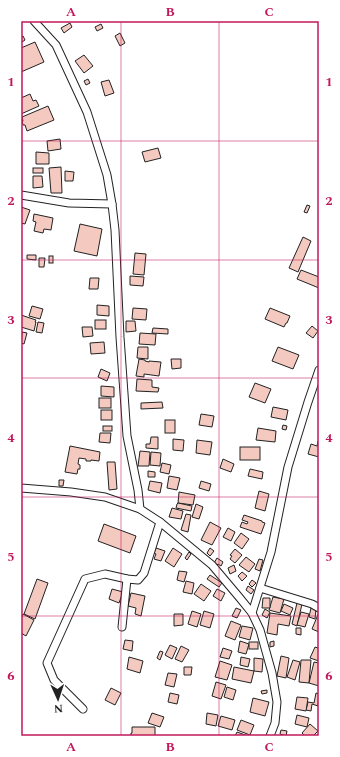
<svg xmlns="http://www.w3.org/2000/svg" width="340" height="757" viewBox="0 0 340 757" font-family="Spectral,serif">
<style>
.building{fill:#f3c9c0;stroke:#222}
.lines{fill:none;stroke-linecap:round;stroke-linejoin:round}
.minor-casing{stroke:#222;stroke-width:9}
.minor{stroke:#fff;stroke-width:7}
.grid{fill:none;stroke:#c2185b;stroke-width:1;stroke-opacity:0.55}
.neatline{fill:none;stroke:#c2185b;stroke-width:1.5}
.grid-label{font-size:13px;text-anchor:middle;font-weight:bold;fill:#c2185b}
</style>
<rect width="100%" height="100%" fill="#fff"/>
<g class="building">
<polygon points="70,23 72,27 64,33 61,28"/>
<polygon points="101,24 103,28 97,31 95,27"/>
<polygon points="120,33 125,43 120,46 115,36"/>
<polygon points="23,36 25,40 22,42 21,37"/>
<polygon points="35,42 44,62 21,72 21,48"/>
<polygon points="84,55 93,66 84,73 75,61"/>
<polygon points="88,79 90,83 86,85 84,81"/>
<polygon points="109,80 114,93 105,96 101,82"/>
<polygon points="30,94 33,101 36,100 39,106 21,114 21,98"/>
<polygon points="48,106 54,120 27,131 25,125 23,125 22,121 23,121 22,117"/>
<polygon points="60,139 61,149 48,151 47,141"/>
<polygon points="158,148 161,158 145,162 142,152"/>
<polygon points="36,152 49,153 49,164 36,164"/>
<polygon points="61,167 62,193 51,193 49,168"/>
<rect x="33" y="168" width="10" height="5"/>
<polygon points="65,171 74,172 73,181 65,181"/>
<polygon points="33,176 42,176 43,187 33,188"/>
<polygon points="307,205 310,206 307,213 304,212"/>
<polygon points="21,207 30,210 25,224 21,223"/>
<polygon points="34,214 53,218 51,230 44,229 43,233 34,231 36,222 33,221"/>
<polygon points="80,224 102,229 97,256 74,251"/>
<polygon points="303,237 311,241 298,272 289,268"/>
<polygon points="135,253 146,254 144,275 133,274"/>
<polygon points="27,255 36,255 36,260 27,259"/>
<rect x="49" y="256" width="4" height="7"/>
<polygon points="39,258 45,258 44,267 39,267"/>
<polygon points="301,270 319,277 319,288 297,279"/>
<polygon points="130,276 144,277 143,286 130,285"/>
<polygon points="90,278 99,278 98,289 89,289"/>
<polygon points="97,305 109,306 109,316 97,315"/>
<polygon points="32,306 43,309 40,319 29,316"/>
<polygon points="133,308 147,309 146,320 132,319"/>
<polygon points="270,308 290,316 287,323 286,323 284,327 265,319"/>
<polygon points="21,315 36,320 35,322 36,322 34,331 21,327"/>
<rect x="95" y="320" width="11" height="9"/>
<polygon points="126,321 135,321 136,331 126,332"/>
<polygon points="38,322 44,323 42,333 36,332"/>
<polygon points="312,326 318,331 313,338 306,333"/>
<polygon points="82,327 92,327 93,336 83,337"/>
<polygon points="153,328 168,329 168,334 152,333"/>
<polygon points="22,332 27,333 24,344 21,343"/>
<polygon points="140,333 156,334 155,345 139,344"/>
<polygon points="104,342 105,353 91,354 90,343"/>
<polygon points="138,347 148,347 148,359 137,358"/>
<polygon points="278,347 299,355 293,369 272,361"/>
<polygon points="139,359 145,360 145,361 149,362 149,361 161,362 159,376 144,374 144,377 136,376"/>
<polygon points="171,359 181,359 181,368 172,369"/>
<polygon points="101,369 110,373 107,381 98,377"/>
<polygon points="137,379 152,380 152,387 159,388 158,392 136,391"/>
<polygon points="255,383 271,389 265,403 249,397"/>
<polygon points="101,386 114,387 114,397 101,396"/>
<rect x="99" y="398" width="12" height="10"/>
<polygon points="162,402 163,408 141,409 141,403"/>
<polygon points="273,407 288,410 286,420 271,417"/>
<rect x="101" y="410" width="11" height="10"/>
<polygon points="201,414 214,416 212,427 199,425"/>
<rect x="165" y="420" width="10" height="13"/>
<polygon points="283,425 287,426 286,430 282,429"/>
<rect x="103" y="426" width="9" height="5"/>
<polygon points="258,428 276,431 275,442 256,440"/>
<polygon points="100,433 111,433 110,443 99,442"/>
<polygon points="151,437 158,437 158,449 146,448 146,444 150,444"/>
<polygon points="173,439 184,440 183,451 173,450"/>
<polygon points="197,440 212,442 210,455 196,453"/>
<polygon points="318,441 319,457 308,454 311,444 317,446"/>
<polygon points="70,446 100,452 99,461 91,460 91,461 86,461 86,459 79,458 78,464 80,465 80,469 78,469 77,474 65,472"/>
<rect x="240" y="447" width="20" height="13"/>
<polygon points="140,451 150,452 149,466 138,466"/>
<polygon points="151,452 161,453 160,466 150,465"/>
<polygon points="223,459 234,464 231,472 220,468"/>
<polygon points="107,462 115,462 117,489 109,490"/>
<polygon points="162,463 171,465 169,474 160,472"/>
<polygon points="250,469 263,472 262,479 248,476"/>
<polygon points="148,471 155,472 155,477 148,477"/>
<polygon points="169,476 180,478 177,490 167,488"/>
<polygon points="59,480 64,480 63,486 59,486"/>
<polygon points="150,481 162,483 160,493 148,490"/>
<polygon points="201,481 211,484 209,491 199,488"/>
<polygon points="259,491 269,494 265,511 255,508"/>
<polygon points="179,492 195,495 193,505 178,503"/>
<polygon points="178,503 192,506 191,511 176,508 177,504"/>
<polygon points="196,504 203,507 199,519 192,517"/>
<polygon points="172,508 183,511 181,519 169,517"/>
<polygon points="186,514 191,515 188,532 181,530"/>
<polygon points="244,515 262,521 262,522 265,523 261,534 240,527 242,522 247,524 248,522 242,520"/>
<polygon points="210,522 221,528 212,545 201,540"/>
<polygon points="104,524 136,536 130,553 98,541"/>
<polygon points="228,528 235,532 231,541 223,537"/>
<polygon points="241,533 249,539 242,549 234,543"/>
<polygon points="156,548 165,551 161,561 154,559 156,554 154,553"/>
<polygon points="173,548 182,554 174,567 165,561"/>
<polygon points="210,548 214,551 210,556 207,553"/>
<polygon points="235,549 242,555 235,563 230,559 232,556 230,555"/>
<polygon points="189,552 191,554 187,560 185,558"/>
<polygon points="246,557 255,564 249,572 239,565"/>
<polygon points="217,558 223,562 221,566 218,564 217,565 214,563"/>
<polygon points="259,559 263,560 260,571 255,569"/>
<polygon points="234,565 236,571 230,574 228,568"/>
<polygon points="179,571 187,572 184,582 177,580"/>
<polygon points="242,572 247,576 242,581 238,576"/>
<polygon points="210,575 222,583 219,587 207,579"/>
<polygon points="37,579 48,583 35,619 24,614"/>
<polygon points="252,580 256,583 252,587 249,584"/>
<polygon points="186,581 194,583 192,594 183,592"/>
<polygon points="201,584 211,591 204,601 194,594"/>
<polygon points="248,586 254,590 251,594 246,590"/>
<polygon points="112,589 123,592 119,603 109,599"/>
<polygon points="217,589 225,593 221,601 213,596"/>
<polygon points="131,593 145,596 141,616 135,614 136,608 128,606"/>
<polygon points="273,597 284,599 280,613 269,610"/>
<polygon points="263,598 270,598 270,608 262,608"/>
<polygon points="297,603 302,604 297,626 292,624"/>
<polygon points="284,604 293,608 290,615 281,611"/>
<polygon points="236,608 241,610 237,618 232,616"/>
<polygon points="311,608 316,609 315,619 309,617"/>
<polygon points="265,609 270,612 267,618 262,615"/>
<polygon points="192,611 201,614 197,627 188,624"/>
<polygon points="204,611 214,614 210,628 200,625"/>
<polygon points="301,612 309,614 305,627 297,625"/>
<polygon points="319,612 319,632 312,629"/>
<polygon points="270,613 291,616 289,626 278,624 277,635 267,633"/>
<polygon points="23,614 34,620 26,636 21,633 21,619"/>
<polygon points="174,614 183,614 183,625 174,626"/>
<polygon points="231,621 241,625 235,640 225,636"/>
<polygon points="242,626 253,628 250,640 239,637"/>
<polygon points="296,628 301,628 301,635 296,634"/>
<polygon points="125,640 133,641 132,651 123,649"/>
<polygon points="240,641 249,644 246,654 238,652"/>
<polygon points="274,641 274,646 270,647 270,642"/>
<rect x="249" y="642" width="9" height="7"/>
<polygon points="170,645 177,648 172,659 165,655"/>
<polygon points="181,646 189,650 182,662 175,659"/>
<polygon points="315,647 318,648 319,647 319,661 310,658"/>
<polygon points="223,648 232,651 229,659 220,657"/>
<polygon points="160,651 163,652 160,660 157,658"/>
<polygon points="281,656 289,658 286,678 277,676"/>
<polygon points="129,657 143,661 140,673 127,669"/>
<polygon points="241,657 250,659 248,667 240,665"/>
<polygon points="254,658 263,659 262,672 254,671"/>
<polygon points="293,660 300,662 295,680 287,677"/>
<polygon points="301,660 311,660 309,683 299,682"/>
<polygon points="220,661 232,665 227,680 215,677"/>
<polygon points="314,662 319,663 319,686 309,683"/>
<polygon points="184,667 192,667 191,675 184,675"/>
<polygon points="234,667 254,671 251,683 232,679"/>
<polygon points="168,673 177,674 174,687 165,685"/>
<polygon points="216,682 226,685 221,699 212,696"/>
<polygon points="227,687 236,690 233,700 224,697"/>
<polygon points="111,688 121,693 115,705 105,700"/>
<polygon points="267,690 267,693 262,694 261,691"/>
<polygon points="170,693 179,695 177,704 168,702"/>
<polygon points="316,693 319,694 318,706 312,704 311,711 306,710 308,702 314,703"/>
<polygon points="297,697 308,698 306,711 295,709"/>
<polygon points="253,698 269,702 265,716 250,712"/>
<polygon points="152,713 164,717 160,727 148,723"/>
<polygon points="207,713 218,715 216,726 206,724"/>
<polygon points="297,715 309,718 307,727 295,724"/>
<polygon points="221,716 235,720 232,730 218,726"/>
<polygon points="241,720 254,725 250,735 237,730"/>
<polygon points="310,724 318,731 313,736 305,736 302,733"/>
<polygon points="132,727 155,727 155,736 131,736 131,733 132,733"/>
<polygon points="281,730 287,731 286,736 280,734"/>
<polygon points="237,732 248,736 235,736"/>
</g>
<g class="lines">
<defs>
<g id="minor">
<polyline points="34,21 56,45 87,112 107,175 112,204 115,230 120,337 127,436 138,490 140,509 160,522 212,565 239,597 252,613 260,630 272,673 277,702 275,723 270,736"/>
<polyline points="21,195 69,203 112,204"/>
<polyline points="21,488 71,492 105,497 140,509"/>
<polyline points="260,588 312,604 319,608"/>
<polyline points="252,613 271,552 288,467 308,402 319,370"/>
<polyline points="122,627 127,579"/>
<polyline points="83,709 54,680 47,663 85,579 105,574 127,579 138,580 144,573 160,522"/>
</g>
</defs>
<use href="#minor" class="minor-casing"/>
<use href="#minor" class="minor"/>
</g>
<path class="grid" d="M121 21V736M219 21V736M21 141H319M21 260H319M21 378H319M21 497H319M21 616H319"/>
<rect width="340" height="757" fill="none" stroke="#ffffff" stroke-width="44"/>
<g transform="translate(58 699) rotate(177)" stroke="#ffffff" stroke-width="3" paint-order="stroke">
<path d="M0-3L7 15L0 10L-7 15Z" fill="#222222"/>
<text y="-6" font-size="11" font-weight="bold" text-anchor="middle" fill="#222222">N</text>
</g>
<rect x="22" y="22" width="296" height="713" class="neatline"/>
<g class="grid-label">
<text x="71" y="16">A</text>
<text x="170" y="16">B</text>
<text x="269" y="16">C</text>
<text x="11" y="86">1</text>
<text x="329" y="86">1</text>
<text x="11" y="205">2</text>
<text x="329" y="205">2</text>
<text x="11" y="324">3</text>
<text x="329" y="324">3</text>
<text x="11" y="442">4</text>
<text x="329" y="442">4</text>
<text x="11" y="561">5</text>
<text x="329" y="561">5</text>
<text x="11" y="680">6</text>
<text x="329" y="680">6</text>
<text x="71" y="751">A</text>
<text x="170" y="751">B</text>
<text x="269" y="751">C</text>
</g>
</svg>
